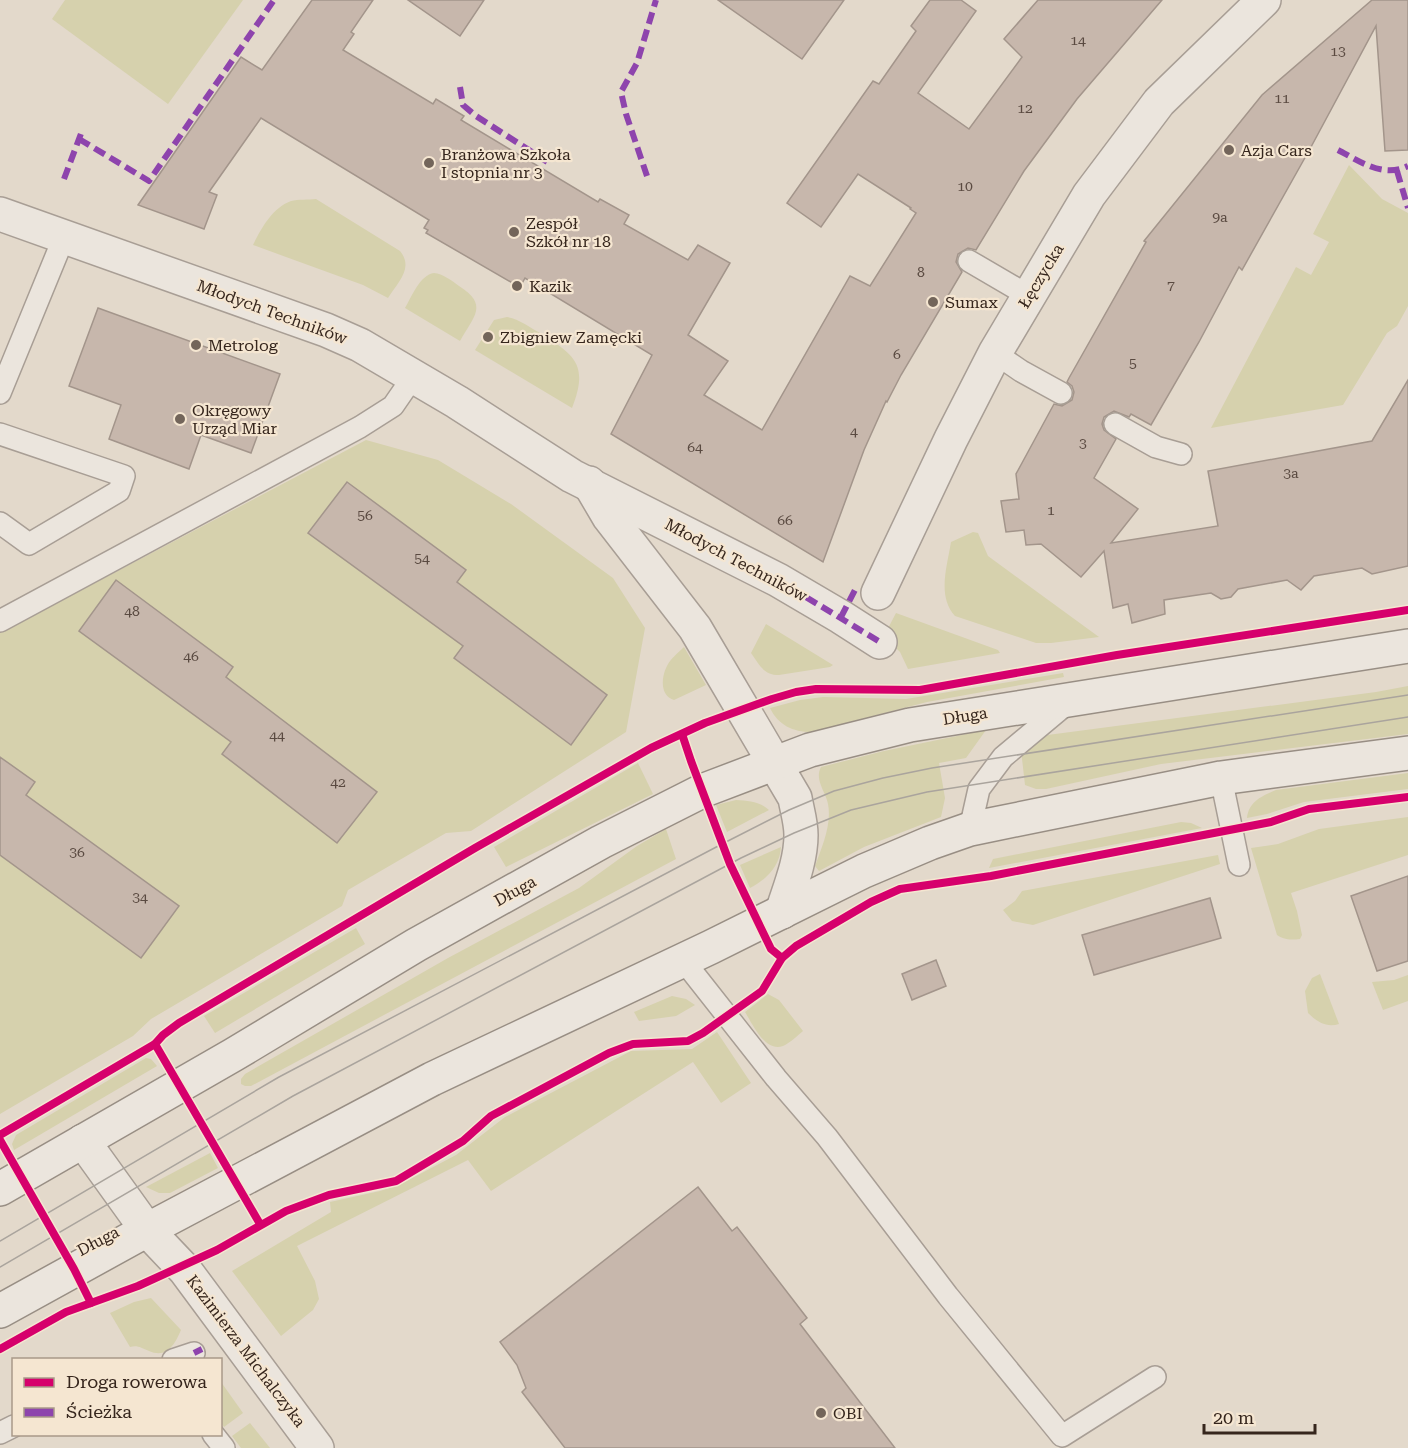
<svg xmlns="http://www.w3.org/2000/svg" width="1408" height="1448" viewBox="0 0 1408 1448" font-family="'Roboto Serif',serif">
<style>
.green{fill:#d6d1ad}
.building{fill:#c7b7ac;stroke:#a3958b;stroke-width:1.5}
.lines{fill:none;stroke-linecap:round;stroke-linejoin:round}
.lane-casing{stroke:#a89e95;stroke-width:24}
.street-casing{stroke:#a89e95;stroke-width:36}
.secondary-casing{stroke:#988e84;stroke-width:36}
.lane{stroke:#ebe5dd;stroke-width:21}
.street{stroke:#ebe5dd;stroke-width:33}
.secondary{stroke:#ebe5dd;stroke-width:33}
.tram{stroke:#aaa49d;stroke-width:1.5}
.quiet{stroke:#8e44ad;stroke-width:6;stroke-dasharray:12 6;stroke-linecap:butt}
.cycleway-casing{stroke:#f5e6d1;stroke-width:11}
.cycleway{stroke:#d6006c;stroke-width:8}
.poi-dot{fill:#73655a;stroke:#f5e6d1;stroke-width:2}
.labels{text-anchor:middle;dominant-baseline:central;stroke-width:4.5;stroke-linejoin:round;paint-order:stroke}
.number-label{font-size:14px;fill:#5a4a41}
.poi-label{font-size:16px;fill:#36261d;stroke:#f5e6d1;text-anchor:start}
.street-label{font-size:16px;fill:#36261d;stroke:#f5e6d1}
</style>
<rect width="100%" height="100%" fill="#e3d9cb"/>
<g class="green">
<polygon points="65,0 243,0 168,104 52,19"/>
<polygon points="1349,165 1382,199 1408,213 1408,306 1397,326 1387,333 1343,405 1211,428 1296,267 1311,275 1329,242 1313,234"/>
<path d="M316 199 400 251C414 268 398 282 388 298L363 285 253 245C261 229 272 208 291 201 298 199 309 200 316 199Z"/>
<path d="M434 273C443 274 451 280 459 286 489 305 474 316 460 341L405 308C412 296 420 275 434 273Z"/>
<path d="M507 317C519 319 529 327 540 333 575 355 589 365 572 408L475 350 494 320Z"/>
<polygon points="366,440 438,460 511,504 613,578 645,628 626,732 471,831 446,833 348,890 342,906 151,1019 133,1036 0,1114 0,633"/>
<path d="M973 532 978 533 988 556 1099 637 1051 643H1036L955 616C937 596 947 567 951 542Z"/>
<polygon points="896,613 998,650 1000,653 908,669 900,652 884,636"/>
<path d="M766 624 833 665 830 667 779 675C763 675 759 664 751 653Z"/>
<path d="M684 647 706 685 674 700C660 696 661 677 667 666 670 659 678 653 684 647Z"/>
<path d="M1063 673 1064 677 927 702 811 732C793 732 778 725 770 708L800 700 823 697 906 699Z"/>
<polygon points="1408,686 1408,734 1161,764 1046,789 1036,789 1025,785 1021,750 1040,736 1376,692"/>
<path d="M986 730 966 758 939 763 945 798 941 817 864 847 819 871 815 866C822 847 832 824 828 804 826 792 814 780 821 767L884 751Z"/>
<polygon points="638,763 653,794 506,867 494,847"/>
<path d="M1408 773V789L1304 802 1267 814 1247 818C1249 801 1262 796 1276 790Z"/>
<path d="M736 800C749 801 759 801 769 810L727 832 716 805Z"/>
<path d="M1408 817V855L1291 893 1297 911 1302 935 1300 939C1290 940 1285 940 1277 935L1251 848 1278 844 1319 829Z"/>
<polygon points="1181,822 1191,823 1202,828 989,868 993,859"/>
<polygon points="666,829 676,859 251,1086 245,1086 241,1084 241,1079 245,1074 448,958 579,888 637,846"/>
<path d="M781 847C780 866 766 880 750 888L740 865Z"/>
<polygon points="1218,855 1220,864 1033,925 1012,921 1003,910 1015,901 1022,891"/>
<polygon points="356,928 365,944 215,1033 204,1016"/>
<path d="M1320 974 1339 1024C1327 1028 1317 1022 1308 1013L1305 991 1312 978Z"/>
<polygon points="1408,975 1408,1001 1383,1010 1372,982 1394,980"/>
<path d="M768 994 779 1000 803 1031C797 1036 790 1043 783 1046 765 1053 752 1023 745 1012Z"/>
<polygon points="672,996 686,999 695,1005 676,1016 639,1021 634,1012"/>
<polygon points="717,1032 751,1083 721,1103 693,1062 491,1191 468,1160 297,1246 315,1281 319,1299 313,1310 281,1336 232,1271 331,1212 330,1202 380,1191 399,1185 456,1155 505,1117 631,1051 692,1049"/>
<polygon points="146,1058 151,1059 157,1066 14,1150 12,1144 16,1135"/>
<polygon points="210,1153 218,1168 170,1193 159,1193 146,1187"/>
<path d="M151 1298 181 1330C175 1344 167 1359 149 1351 141 1348 138 1345 130 1347L110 1313 134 1302Z"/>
<polygon points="221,1382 243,1413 224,1427 221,1423"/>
<polygon points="250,1423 270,1448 241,1448 232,1436"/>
</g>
<g class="building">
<polygon points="312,0 373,0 351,32 354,34 343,50 433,104 436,99 464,116 461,120 598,202 600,199 629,215 624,224 688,260 698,245 730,263 688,335 728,361 704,395 762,430 850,276 870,286 916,213 910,209 911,208 858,174 821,227 787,203 873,81 879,84 916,31 911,26 930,0 961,0 976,11 918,93 969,129 1022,57 1004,39 1038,0 1162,0 1077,99 1024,171 976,250 968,248 958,254 956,262 962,272 901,375 887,402 886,401 864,450 823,562 611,434 652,355 525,278 520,287 516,285 426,233 428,230 424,228 429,220 261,118 209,192 217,195 204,229 138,205 241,57 262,70"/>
<polygon points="408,0 484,0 460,36"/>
<polygon points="718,0 844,0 802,59"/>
<polygon points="1372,0 1408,0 1408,150 1385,151 1376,26 1311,147 1242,270 1239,267 1199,342 1151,425 1131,414 1129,417 1114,411 1104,417 1102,424 1104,430 1116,439 1094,478 1138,509 1111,543 1218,526 1208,471 1372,441 1408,380 1408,566 1372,574 1362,568 1314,576 1301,590 1287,580 1238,589 1231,597 1221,599 1211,593 1164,600 1165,614 1132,623 1128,604 1113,608 1104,551 1081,577 1041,544 1026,545 1024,530 1006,532 1001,501 1019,499 1016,474 1054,404 1062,406 1072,400 1074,392 1072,386 1067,382 1069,378 1146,242 1144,241 1262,95"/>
<polygon points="98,308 280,374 251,453 201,435 189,469 109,439 121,405 69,386"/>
<polygon points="347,482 466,570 457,582 607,695 571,745 454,658 463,646 308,533"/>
<polygon points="116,580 233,667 226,677 377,792 337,843 222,754 231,742 79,631"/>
<polygon points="0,757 35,782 26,795 179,906 141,958 0,855"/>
<polygon points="1408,876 1408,961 1377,971 1351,896"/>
<polygon points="1210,898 1221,938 1094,975 1082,935"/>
<polygon points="936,960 946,986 912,1000 902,974"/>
<polygon points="698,1187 732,1231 737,1227 807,1318 800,1324 895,1448 565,1448 522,1392 526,1388 517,1365 500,1342"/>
</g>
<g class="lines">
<defs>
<g id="lane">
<polyline points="969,261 1029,296"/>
<polyline points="995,353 1021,371 1061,393"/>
<polyline points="0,393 64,237"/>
<polyline points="1115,424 1156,447 1181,454"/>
<polyline points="0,434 124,476 119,491 29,544 0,523"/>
<polyline points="0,621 360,427 393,406 413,377"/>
<polyline points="1221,778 1239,865"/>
<polyline points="970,829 979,789 1003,757 1070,701"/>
<polyline points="683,960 776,1078 827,1137 948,1296 1062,1436 1155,1377"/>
<polyline points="173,1360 194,1353"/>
<polyline points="0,1433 14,1426"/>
<polyline points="213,1434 224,1448"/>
</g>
<g id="street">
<polyline points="0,214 326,330 360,345 457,402 572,476 778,580 841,617 880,642"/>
<path d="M589 483 609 517 695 628 795 798C797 810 801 822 801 835 801 861 790 887 782 912"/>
<polyline points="878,593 951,439 995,353 1089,195 1159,102 1264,0"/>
<polyline points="83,1141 147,1230 185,1270 317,1448"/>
</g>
<g id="secondary">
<polyline points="0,1189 233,1055 416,945 601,842 702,791 810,750 910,725 1408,646"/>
<polyline points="0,1311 147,1230 432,1079 711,947 864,871 930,843 970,829 1221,778 1408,753"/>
</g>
</defs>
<use href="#lane" class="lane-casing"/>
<use href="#street" class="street-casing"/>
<use href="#secondary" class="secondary-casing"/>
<use href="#lane" class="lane"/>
<use href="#street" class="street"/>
<use href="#secondary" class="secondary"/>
<g class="tram">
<polyline points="0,1241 279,1077 722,844 789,810 834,791 883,778 932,768 1408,695"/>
<polyline points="0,1267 293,1096 741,858 794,833 851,810 927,792 1408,717"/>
</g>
<g class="quiet">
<polyline points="460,87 463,105 476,116 549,163"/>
<polyline points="79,139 149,181 274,0"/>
<path d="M1338 150C1361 162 1383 178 1408 166"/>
<polyline points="1397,171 1408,208"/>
<polyline points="647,176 626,114 621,92 637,63 656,0"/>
<polyline points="64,179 82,131"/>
<polyline points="791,588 880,642"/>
<polyline points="841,617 857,586"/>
<polyline points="194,1353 202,1349"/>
</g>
<defs>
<g id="cycleway">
<polyline points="682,734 691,761 730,864 771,949 782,958"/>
<polyline points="155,1044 260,1224"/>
<polyline points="0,1135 155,1044 163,1035 179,1023 475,848 651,748 705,723 772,699 796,692 816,689 920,690 1117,655 1408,610"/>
<polyline points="0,1140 74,1269 91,1303"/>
<polyline points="0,1349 66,1312 138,1286 217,1250 286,1211 329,1195 396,1181 463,1141 491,1116 609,1053 633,1044 688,1041 703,1033 762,991 782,958 796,946 871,902 900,889 991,876 1271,822 1309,809 1408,797"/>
</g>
</defs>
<use href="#cycleway" class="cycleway-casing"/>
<use href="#cycleway" class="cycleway"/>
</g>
<g class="poi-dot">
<circle cx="1229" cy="150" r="6"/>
<circle cx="429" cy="163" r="6"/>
<circle cx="514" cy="232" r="6"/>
<circle cx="517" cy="286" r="6"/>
<circle cx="933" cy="302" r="6"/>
<circle cx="488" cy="337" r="6"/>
<circle cx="196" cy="345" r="6"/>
<circle cx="180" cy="419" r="6"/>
<circle cx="821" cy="1413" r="6"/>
</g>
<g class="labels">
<g class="number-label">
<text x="1078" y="40">14</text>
<text x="1338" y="51">13</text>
<text x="1282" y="98">11</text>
<text x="1025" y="108">12</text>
<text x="965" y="186">10</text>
<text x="1220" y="217">9a</text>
<text x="921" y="272">8</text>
<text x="1171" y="285">7</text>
<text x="897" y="354">6</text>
<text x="1133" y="363">5</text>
<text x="854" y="431">4</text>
<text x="1083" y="443">3</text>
<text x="695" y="447">64</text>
<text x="1291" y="473">3a</text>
<text x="1051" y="510">1</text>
<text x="365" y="515">56</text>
<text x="785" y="520">66</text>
<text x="422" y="558">54</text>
<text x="132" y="611">48</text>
<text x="191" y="656">46</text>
<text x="277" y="735">44</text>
<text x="338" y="782">42</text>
<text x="77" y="852">36</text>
<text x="140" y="897">34</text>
</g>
<g class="poi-label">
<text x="1241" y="150">Azja Cars</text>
<text x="441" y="154">Branżowa Szkoła<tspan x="441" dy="18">I stopnia nr 3</tspan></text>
<text x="526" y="223">Zespół<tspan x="526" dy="18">Szkół nr 18</tspan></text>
<text x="529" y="286">Kazik</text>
<text x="945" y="302">Sumax</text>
<text x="500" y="337">Zbigniew Zamęcki</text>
<text x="208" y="345">Metrolog</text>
<text x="192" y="410">Okręgowy<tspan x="192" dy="18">Urząd Miar</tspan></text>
<text x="833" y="1413">OBI</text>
</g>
<g class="street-label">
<text transform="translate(1041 276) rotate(-59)">Łęczycka</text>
<text transform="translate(272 312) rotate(20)">Młodych Techników</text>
<text transform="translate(736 560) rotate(28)">Młodych Techników</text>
<text transform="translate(965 716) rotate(-9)">Długa</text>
<text transform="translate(515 891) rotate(-29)">Długa</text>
<text transform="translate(98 1241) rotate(-28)">Długa</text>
<text transform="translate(246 1351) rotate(53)">Kazimierza Michalczyka</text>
</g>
</g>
<rect x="12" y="1358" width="210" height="78" fill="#f5e6d1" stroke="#a99989" stroke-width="1.5"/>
<rect x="24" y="1378" width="30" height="9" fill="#d6006c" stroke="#a99989" stroke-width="1.5"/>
<text x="66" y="1388" font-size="18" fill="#36261d">Droga rowerowa</text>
<rect x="24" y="1408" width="30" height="9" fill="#8e44ad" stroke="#a99989" stroke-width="1.5"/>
<text x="66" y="1418" font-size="18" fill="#36261d">Ścieżka</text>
<path d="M1204 1424v9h111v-9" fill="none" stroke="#36261d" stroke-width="3"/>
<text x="1213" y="1424" font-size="18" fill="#36261d" stroke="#f5e6d1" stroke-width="4.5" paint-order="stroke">20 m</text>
</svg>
